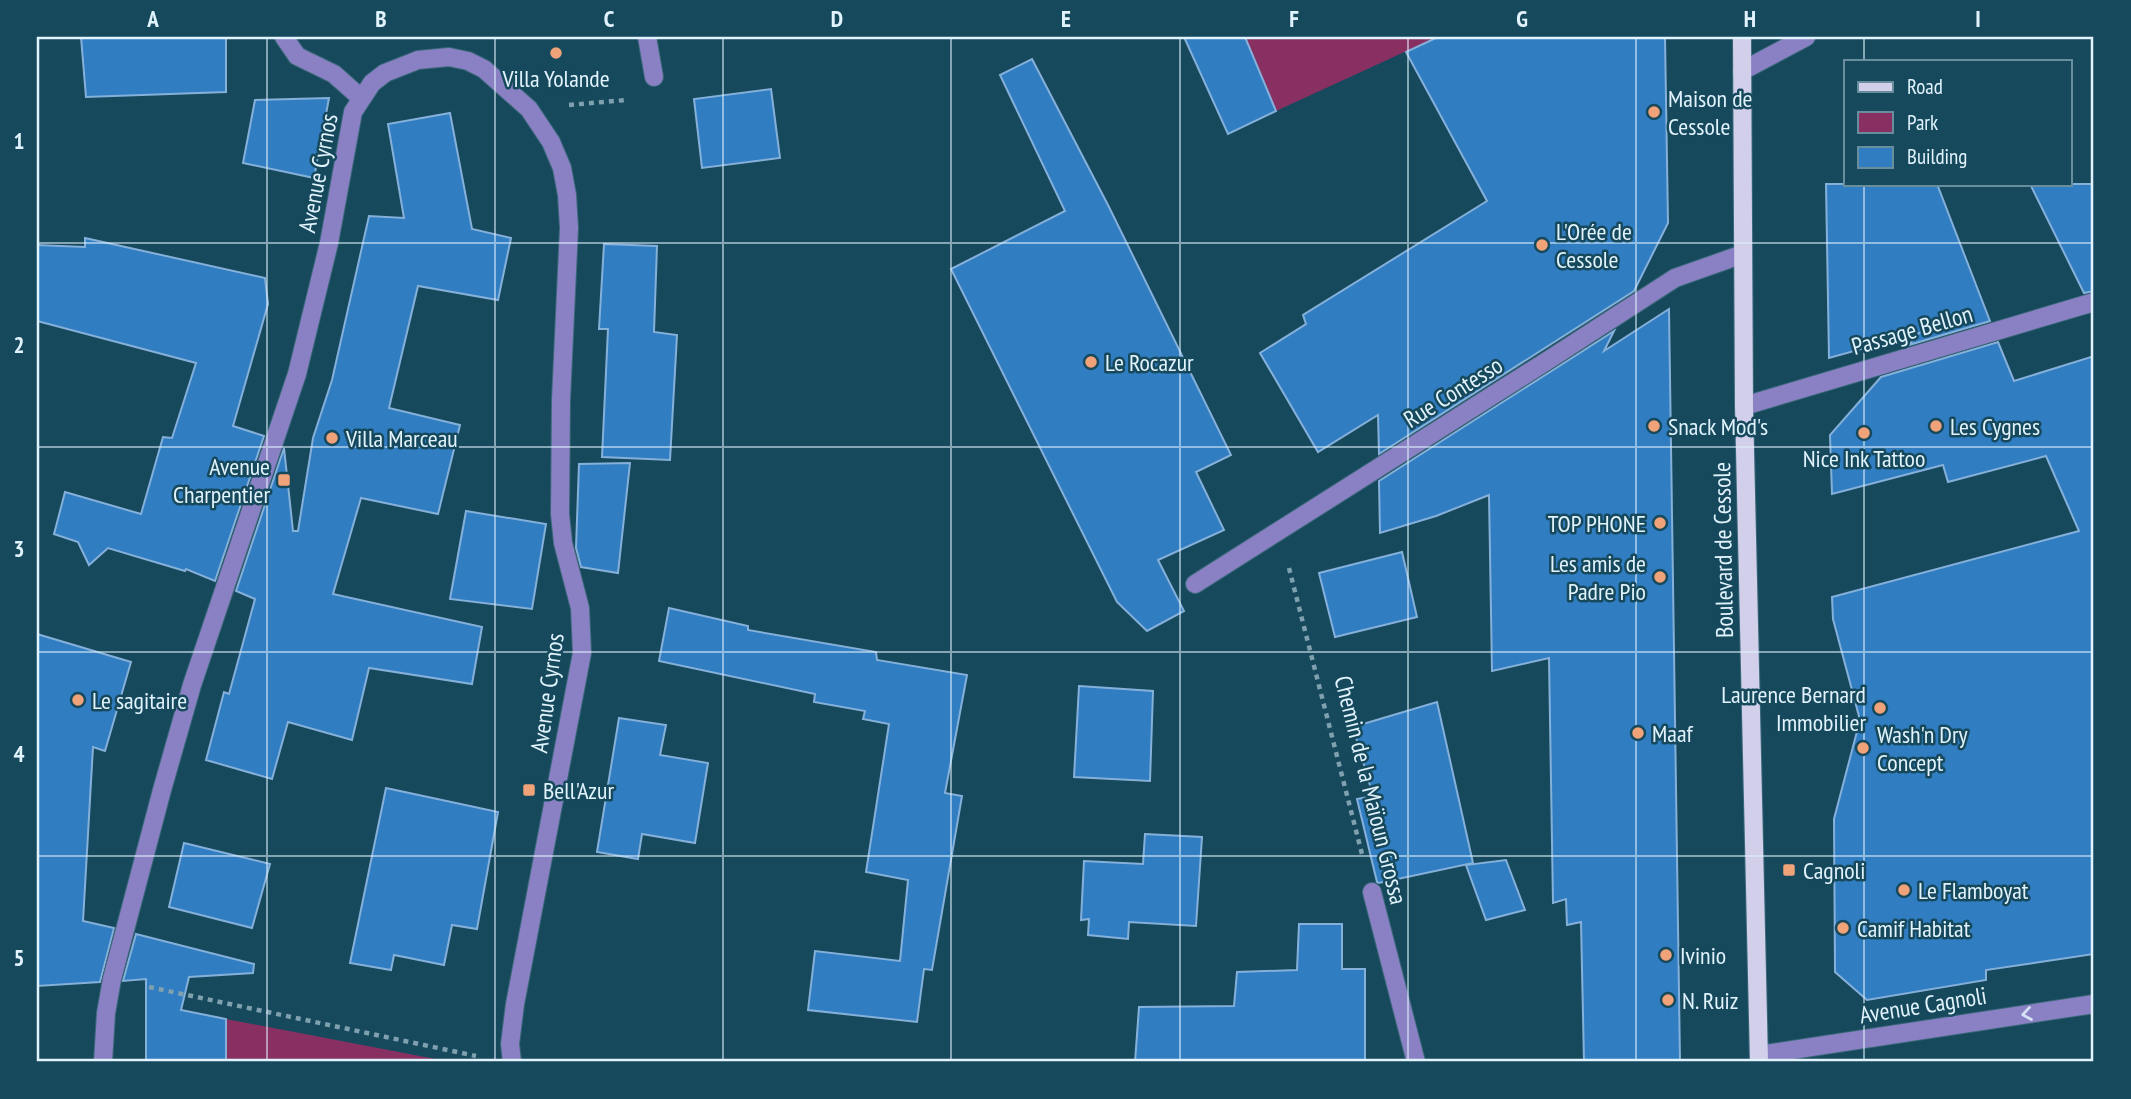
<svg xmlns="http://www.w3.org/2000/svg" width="2131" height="1099" viewBox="0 0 2131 1099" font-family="'PT Sans Narrow',sans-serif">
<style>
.green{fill:#893063}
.building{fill:#307dc1;stroke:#85b0da;stroke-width:2}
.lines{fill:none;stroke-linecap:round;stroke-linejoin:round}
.minor-casing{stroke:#3b687a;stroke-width:20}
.major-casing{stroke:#3b687a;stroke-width:20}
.path{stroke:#7ea0af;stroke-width:4.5;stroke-dasharray:5 5;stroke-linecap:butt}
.minor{stroke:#8981c4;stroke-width:18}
.major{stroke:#d1cfea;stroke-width:18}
.oneway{stroke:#d4e2f4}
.grid{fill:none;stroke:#e1f3fd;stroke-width:2;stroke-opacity:0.55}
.poi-dot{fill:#f0a279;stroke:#17495d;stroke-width:2.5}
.labels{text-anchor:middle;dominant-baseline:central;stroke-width:5;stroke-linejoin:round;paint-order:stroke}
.poi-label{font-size:24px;fill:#e1f3fd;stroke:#17495d;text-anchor:start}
.street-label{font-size:24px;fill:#e1f3fd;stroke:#17495d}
.neatline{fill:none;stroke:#e1f3fd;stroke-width:2.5}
.grid-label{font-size:23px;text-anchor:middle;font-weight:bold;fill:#e1f3fd}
</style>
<rect width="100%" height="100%" fill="#17495d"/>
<g class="green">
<polygon points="1216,37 1437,37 1276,111 1263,81 1214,104 1198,69 1226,57"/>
<polygon points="226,1019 451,1062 220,1062"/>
</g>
<g class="building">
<polygon points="81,37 226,37 226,92 86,97"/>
<polygon points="1184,37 1245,37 1276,111 1228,134"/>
<polygon points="1438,37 1665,37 1668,223 1634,291 1379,454 1378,415 1318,452 1260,353 1306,324 1303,315 1487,201 1406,52"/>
<polygon points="1032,59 1108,205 1231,455 1196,472 1224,530 1158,560 1184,611 1147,631 1117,602 951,269 1065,211 1000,75"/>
<polygon points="771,89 780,158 702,168 694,99"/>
<polygon points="329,98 314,178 243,163 255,100"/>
<polygon points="450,113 472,229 511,238 498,300 418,286 389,408 460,425 438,514 361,498 333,594 482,627 472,684 369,668 352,740 288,722 272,779 206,760 224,692 229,694 255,599 236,591 284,448 293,531 298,531 313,438 332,380 369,216 404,218 388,124"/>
<polygon points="1826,184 1937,184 1990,321 1909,345 1919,333 1829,358"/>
<polygon points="2030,184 2094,184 2094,291 2084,293"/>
<polygon points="85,238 265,278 268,304 233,426 264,436 215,581 186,569 185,571 108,548 89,565 78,542 54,534 65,492 141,514 163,437 172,438 196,363 37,321 37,245 85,247"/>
<polygon points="604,244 657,246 654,332 677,335 670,460 602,457 608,329 599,329"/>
<polygon points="1669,309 1680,1062 1584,1062 1581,922 1567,925 1566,899 1553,903 1549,658 1492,671 1489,495 1436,516 1380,533 1379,481 1614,331 1604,351"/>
<polygon points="1998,342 2014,381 2094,356 2094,954 1986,970 1986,980 1867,1000 1835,972 1834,819 1860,720 1833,619 1832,597 2079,531 2046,456 1948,482 1943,465 1832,494 1830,435 1881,377"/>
<polygon points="630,463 618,573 581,567 576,548 579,464"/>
<polygon points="466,511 546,524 532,609 450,599"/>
<polygon points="1402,552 1417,617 1335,637 1319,573"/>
<polygon points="669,608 748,626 748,630 876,652 877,660 967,675 945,793 962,796 932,970 924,969 917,1022 808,1010 815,951 900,961 908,880 866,872 889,724 863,719 865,711 814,702 815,694 659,661"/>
<polygon points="37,634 131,662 105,751 93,747 83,921 114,928 100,982 37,986"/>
<polygon points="1079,686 1153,691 1150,781 1074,777"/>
<polygon points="1437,702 1473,863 1379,883 1377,882 1357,799 1373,796 1353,727"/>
<polygon points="619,718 666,725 660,755 708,763 695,843 642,834 638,859 597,852"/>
<polygon points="386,788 498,812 477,929 452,925 444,965 394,955 391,970 350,963"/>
<polygon points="1145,834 1202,837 1196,926 1129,922 1128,939 1088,935 1089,919 1081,920 1084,861 1143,864"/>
<polygon points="184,843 270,864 252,928 169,907"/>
<polygon points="1506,860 1525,910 1486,920 1466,865"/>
<polygon points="1299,924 1342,924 1342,969 1365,969 1365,1062 1135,1062 1139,1007 1234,1006 1237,972 1297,970"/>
<polygon points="136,934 254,964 253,973 189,977 181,1010 226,1019 226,1062 146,1062 146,979 123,981"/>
</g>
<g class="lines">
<defs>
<g id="minor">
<polyline points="284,37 297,56 334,74 361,98"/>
<polyline points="647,37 654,77"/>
<polyline points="1742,71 1806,37"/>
<polyline points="1744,406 2094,302"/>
<polyline points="1195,584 1550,359 1675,278 1743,254"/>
<polyline points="1372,892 1416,1062"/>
<polyline points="1759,1055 2094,1004"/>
<polyline points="103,1062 106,1013 112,979 162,790 192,685 297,374 329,243 353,112 372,83 385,73 418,60 449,57 468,61 484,69 529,109 551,142 562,168 567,195 569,228 561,400 560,514 563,543 580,608 582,653 515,1004 510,1044 512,1062"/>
</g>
<polyline id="major" points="1742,37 1744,406 1759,1062"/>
</defs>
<use href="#minor" class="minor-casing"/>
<use href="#major" class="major-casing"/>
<g class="path">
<polyline points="569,105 626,100"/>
<polyline points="1289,568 1363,858"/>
<polyline points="149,987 476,1056"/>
</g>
<use href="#minor" class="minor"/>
<use href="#major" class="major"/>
</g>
<defs><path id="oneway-chevron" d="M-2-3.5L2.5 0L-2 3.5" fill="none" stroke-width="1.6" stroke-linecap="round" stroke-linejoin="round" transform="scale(1.75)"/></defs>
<use class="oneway" href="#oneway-chevron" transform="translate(2027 1014) rotate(171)"/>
<path class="grid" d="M267 37V1062M495 37V1062M723 37V1062M951 37V1062M1180 37V1062M1408 37V1062M1636 37V1062M1864 37V61M1864 184V1062M37 243H2094M37 447H2094M37 652H2094M37 856H2094"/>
<g class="poi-dot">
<circle cx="556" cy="53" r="7"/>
<circle cx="1654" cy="112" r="7"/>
<circle cx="1542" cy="245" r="7"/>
<circle cx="1091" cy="362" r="7"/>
<circle cx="1654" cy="426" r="7"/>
<circle cx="1936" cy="426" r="7"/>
<circle cx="1864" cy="433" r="7"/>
<circle cx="332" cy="438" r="7"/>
<rect x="277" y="473" width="14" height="14" rx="3.5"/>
<circle cx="1660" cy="523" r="7"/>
<circle cx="1660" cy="577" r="7"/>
<circle cx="78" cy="700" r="7"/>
<circle cx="1880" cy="708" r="7"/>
<circle cx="1638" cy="733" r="7"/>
<circle cx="1863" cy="748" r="7"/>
<rect x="522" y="783" width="14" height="14" rx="3.5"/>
<rect x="1782" y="863" width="14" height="14" rx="3.5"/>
<circle cx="1904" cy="890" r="7"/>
<circle cx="1843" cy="928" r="7"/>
<circle cx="1666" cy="955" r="7"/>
<circle cx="1668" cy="1000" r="7"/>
</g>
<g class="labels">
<g class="poi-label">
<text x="556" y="78" text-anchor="middle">Villa Yolande</text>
<text x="1668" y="98">Maison de<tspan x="1668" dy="28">Cessole</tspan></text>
<text x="1556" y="231">L'Orée de<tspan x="1556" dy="28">Cessole</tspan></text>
<text x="1105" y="362">Le Rocazur</text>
<text x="1668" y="426">Snack Mod's</text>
<text x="1950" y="426">Les Cygnes</text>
<text x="346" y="438">Villa Marceau</text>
<text x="1864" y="458" text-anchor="middle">Nice Ink Tattoo</text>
<text x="270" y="466" text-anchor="end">Avenue<tspan x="270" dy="28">Charpentier</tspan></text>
<text x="1646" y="523" text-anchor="end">TOP PHONE</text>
<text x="1646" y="563" text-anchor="end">Les amis de<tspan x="1646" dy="28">Padre Pio</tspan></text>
<text x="1866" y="694" text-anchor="end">Laurence Bernard<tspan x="1866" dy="28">Immobilier</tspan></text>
<text x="92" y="700">Le sagitaire</text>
<text x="1652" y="733">Maaf</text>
<text x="1877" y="734">Wash'n Dry<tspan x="1877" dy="28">Concept</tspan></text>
<text x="543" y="790">Bell'Azur</text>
<text x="1803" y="870">Cagnoli</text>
<text x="1918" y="890">Le Flamboyat</text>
<text x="1857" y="928">Camif Habitat</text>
<text x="1680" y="955">Ivinio</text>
<text x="1682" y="1000">N. Ruiz</text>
</g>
<g class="street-label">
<text transform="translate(318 173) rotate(-79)">Avenue Cyrnos</text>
<text transform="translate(1912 330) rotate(-16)">Passage Bellon</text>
<text transform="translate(1453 392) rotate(-32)">Rue Contesso</text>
<text transform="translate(1723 550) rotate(-91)">Boulevard de Cessole</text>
<text transform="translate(547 693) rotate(-82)">Avenue Cyrnos</text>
<text transform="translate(1371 790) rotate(76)">Chemin de la Maïoun Grossa</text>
<text transform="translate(1923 1005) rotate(-9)">Avenue Cagnoli</text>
</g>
</g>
<rect width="2131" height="1099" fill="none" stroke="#17495d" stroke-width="77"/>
<rect x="1844" y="60" width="228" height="126" fill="#17495d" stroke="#688d9d" stroke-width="2"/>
<rect x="1858" y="82" width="35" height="10" fill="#d1cfea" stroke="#688d9d" stroke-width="2"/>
<text x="1907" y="94" font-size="21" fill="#e1f3fd">Road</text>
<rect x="1858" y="112" width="35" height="21" fill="#893063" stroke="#688d9d" stroke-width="2"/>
<text x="1907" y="130" font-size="21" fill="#e1f3fd">Park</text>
<rect x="1858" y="147" width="35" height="21" fill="#307dc1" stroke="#688d9d" stroke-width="2"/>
<text x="1907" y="164" font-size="21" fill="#e1f3fd">Building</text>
<rect x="38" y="38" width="2054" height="1022" class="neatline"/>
<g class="grid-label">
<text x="153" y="27">A</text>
<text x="381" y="27">B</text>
<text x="609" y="27">C</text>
<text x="837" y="27">D</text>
<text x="1066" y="27">E</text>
<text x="1294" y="27">F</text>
<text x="1522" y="27">G</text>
<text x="1750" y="27">H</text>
<text x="1978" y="27">I</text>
<text x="19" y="149">1</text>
<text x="19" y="353">2</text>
<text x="19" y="557">3</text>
<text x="19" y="762">4</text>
<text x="19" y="966">5</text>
</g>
</svg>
